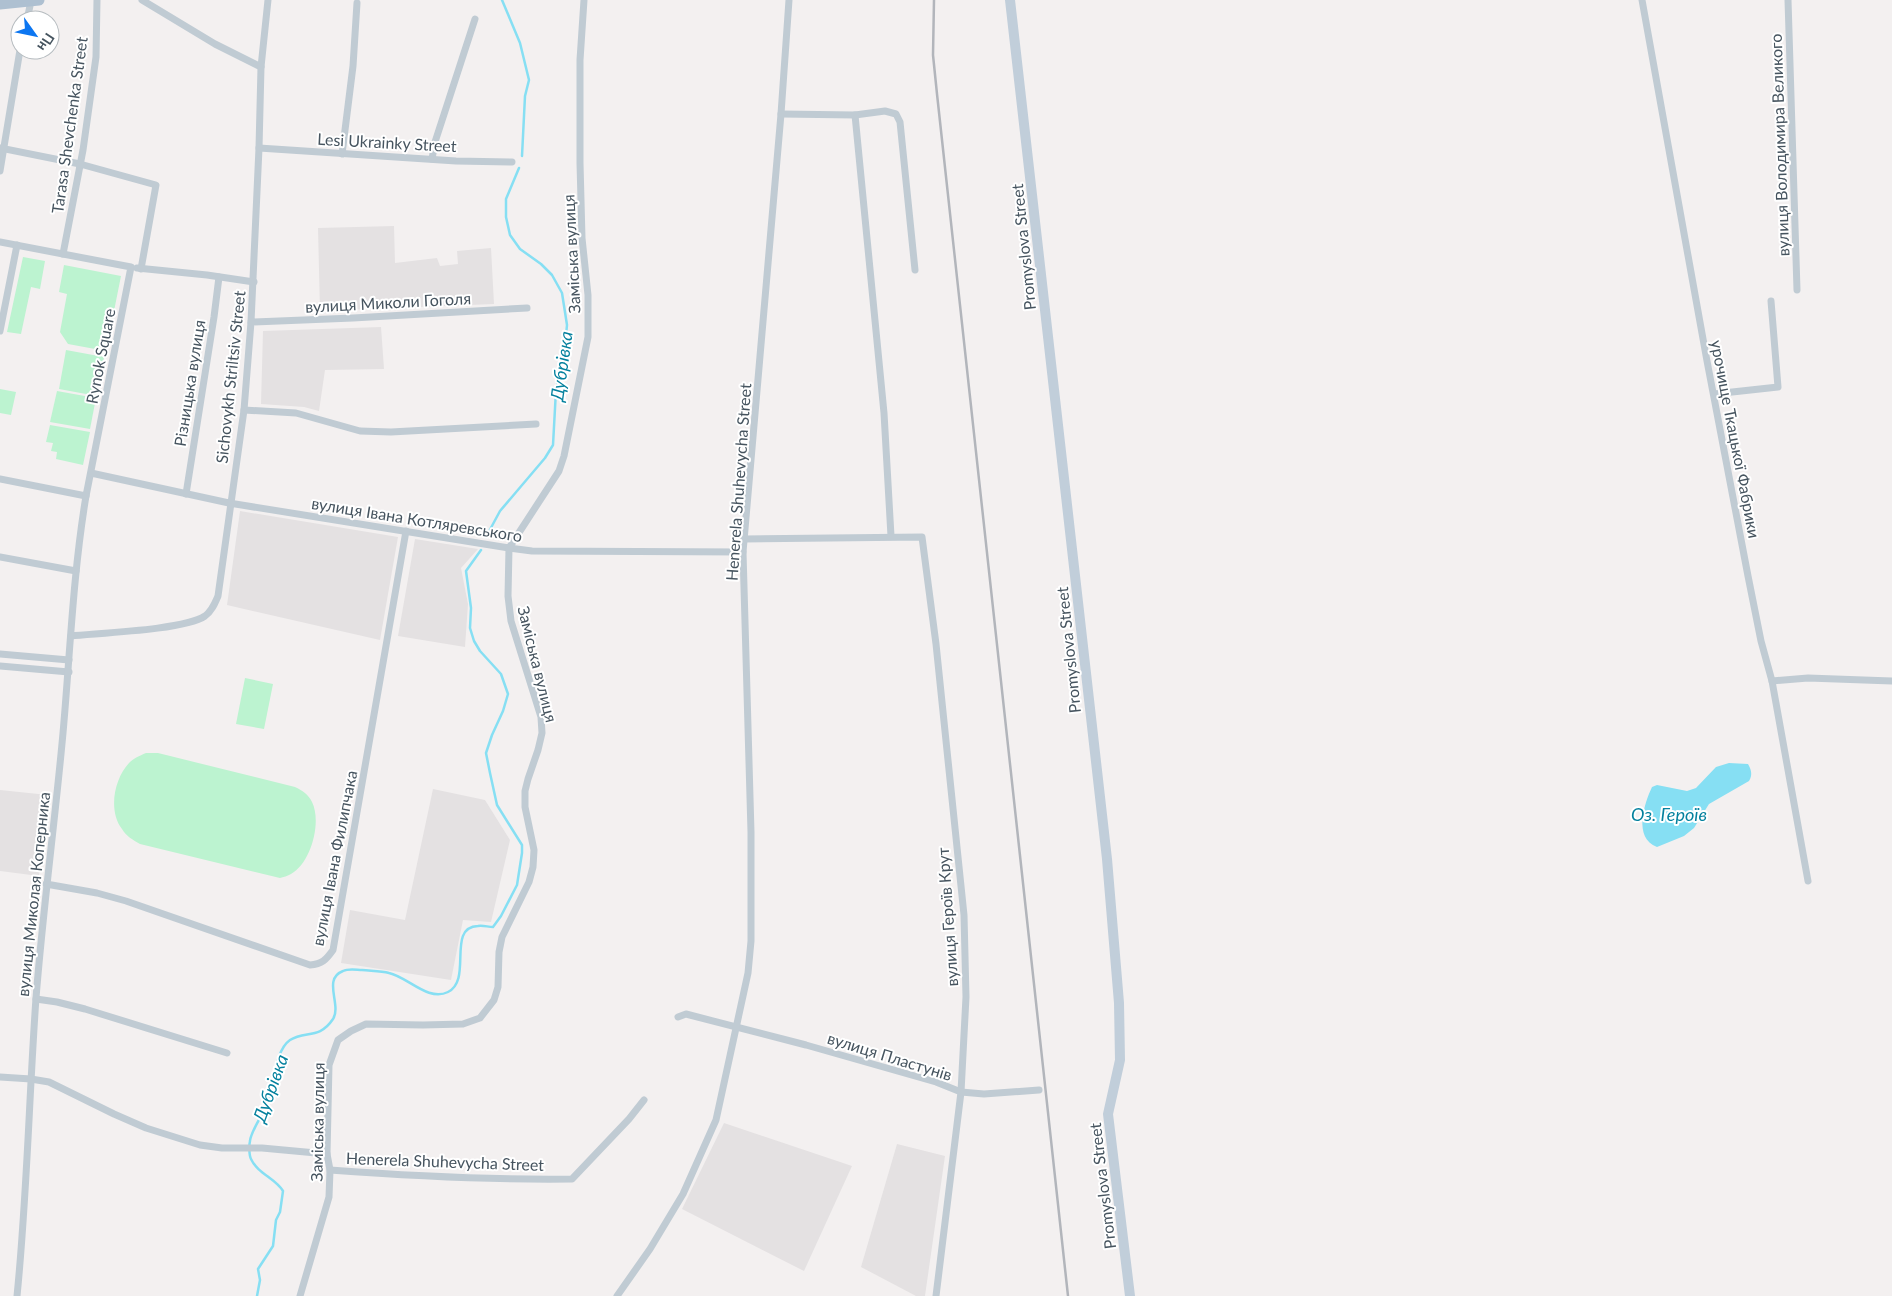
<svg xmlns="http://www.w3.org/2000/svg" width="1892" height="1296" viewBox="0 0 1892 1296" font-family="Lato,sans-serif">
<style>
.education{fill:#e4e1e2}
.green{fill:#bcf3d0}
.water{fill:#86dff3}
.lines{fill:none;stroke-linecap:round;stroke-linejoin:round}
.stream{stroke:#86dff3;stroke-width:2.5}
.street{stroke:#c0cbd3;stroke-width:7}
.secondary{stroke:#c1ceda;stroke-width:10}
.primary{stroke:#aec0d1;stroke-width:11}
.rail{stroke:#b2b5bb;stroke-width:2.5}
.labels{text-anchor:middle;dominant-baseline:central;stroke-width:4;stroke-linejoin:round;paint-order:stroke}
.street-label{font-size:16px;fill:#46545f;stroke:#fff}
.water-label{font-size:18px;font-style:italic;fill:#04819e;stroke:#fff}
</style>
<rect width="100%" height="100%" fill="#f3f0f0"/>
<g class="education">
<polygon points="394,226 395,263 437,258 440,266 458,264 457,251 491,248 494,304 320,311 318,228"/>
<polygon points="381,327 384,369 325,370 319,411 304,407 261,404 263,331"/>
<polygon points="240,511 398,537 380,640 227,605"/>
<polygon points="415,539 478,549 461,568 468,604 465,647 398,636"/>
<polygon points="433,789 485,800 510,840 491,922 463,920 451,980 341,963 350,910 405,920"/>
<polygon points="0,790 48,795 39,876 0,871"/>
<polygon points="724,1123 852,1166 804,1271 682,1209"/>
<polygon points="897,1144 945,1156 925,1296 916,1296 861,1267"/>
</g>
<g class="green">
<polygon points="23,257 45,261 40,289 31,287 21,334 7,332"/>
<polygon points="64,265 121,276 106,351 68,344 60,332 67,294 59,292"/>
<polygon points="66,350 104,357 97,396 59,389"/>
<polygon points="0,389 16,392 11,415 0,413"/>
<polygon points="57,391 96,398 90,429 50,422"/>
<polygon points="50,425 90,432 83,465 56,459 57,452 51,451 53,443 46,442"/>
<polygon points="245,678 273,684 264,729 236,724"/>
<path d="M146 753H158L295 787C302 790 309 795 312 802 322 822 311 863 291 874 288 876 283 877 280 878L140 844C133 840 126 836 122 829 108 811 114 779 129 763 134 758 139 756 146 753Z"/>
</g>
<path class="water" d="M1729 763 1748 764C1751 769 1753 775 1749 781L1709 804 1694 828 1684 836 1657 847C1633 838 1644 804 1652 787L1657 785 1687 791 1696 788 1716 767Z"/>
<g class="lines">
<g class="stream">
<polyline points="502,0 520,43 529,80 525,96 522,156"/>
<polyline points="486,537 500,511 545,458 553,445 556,390 564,357 567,325 562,293 552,275 541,264 520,249 510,235 506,217 506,199 519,168"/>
<path d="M257 1296 260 1280 258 1269 273 1246 276 1220 280 1212 283 1191C275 1178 258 1174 251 1159 249 1155 249 1145 250 1141 251 1131 262 1116 266 1106 274 1088 274 1051 290 1040 305 1030 319 1040 333 1019 342 1005 322 979 343 971 349 968 357 970 362 970 371 971 381 971 389 973 408 977 428 1002 448 992 473 980 446 927 478 926 483 925 488 927 493 927L501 916 517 885 522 853V845L497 805 490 773 486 753 492 735 503 711 508 694 501 674 480 651 474 641 470 628 471 608 466 571 481 550"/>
</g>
<g class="street">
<polyline points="142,0 215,44 261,67"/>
<polyline points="1642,0 1707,361 1748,576 1761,641 1772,681 1808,881"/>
<polyline points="1788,0 1797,290"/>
<polyline points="27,20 31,1"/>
<polyline points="781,114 855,115 885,111 896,114 900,122 915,270"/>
<polyline points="855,115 884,413 891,536"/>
<polyline points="0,148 80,164 156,185 141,269"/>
<polyline points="259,148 456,161 512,162"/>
<polyline points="342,154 353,66 357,3"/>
<polyline points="432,159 435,142 475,19"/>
<polyline points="0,171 20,50"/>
<polyline points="0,242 131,267 86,496 0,479"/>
<polyline points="63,254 83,150 96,57 97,0"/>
<polyline points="137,268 207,275 254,282"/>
<polyline points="251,322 353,318 527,308"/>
<polyline points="0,331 17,245"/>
<polyline points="1714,394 1778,387 1771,301"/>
<polyline points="244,410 296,413 360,431 391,432 536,424"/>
<polyline points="91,473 229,503 509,548 532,551 743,552"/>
<polyline points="186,494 214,317 219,277"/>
<polyline points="744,539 922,537 936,644 964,915 966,997 961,1092 936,1296"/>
<polyline points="0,557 76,571"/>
<path d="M71 636C100 633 184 630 205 616 212 611 215 603 218 596L244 410 251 322 259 148 261 67 268 0"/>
<polyline points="0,654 69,660"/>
<polyline points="0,666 69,672"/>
<polyline points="1772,681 1808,678 1892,681"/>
<path d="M46 884 97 893 126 901 310 965C322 964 326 960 333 950L406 531"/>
<polyline points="36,999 57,1002 85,1009 227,1053"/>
<polyline points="678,1017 686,1014 806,1045 936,1082 961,1092 984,1094 1039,1090"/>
<polyline points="0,1077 31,1079 49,1082 114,1114 146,1128 200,1145 222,1148 262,1148 327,1154"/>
<path d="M330 1170C411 1176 491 1180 572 1179L629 1119 644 1100"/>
<path d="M17 1296C27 1197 29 1097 36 998 43 909 55 821 63 733 70 654 73 574 86 496"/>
<polyline points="300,1296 329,1197 330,1170 327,1154 329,1065 338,1040 351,1031 366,1024 423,1025 463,1024 480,1018 494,1000 498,987 499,952 502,937 529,882 533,867 534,850 525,807 525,791 528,779 538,750 542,733 541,717 511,621 508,596 509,548 559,471 564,456 588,337 588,295 582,238 580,163 580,60 584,0"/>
<polyline points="617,1296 650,1249 683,1194 716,1120 748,973 751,941 751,832 743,552 781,114 789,0"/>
</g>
<polyline class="secondary" points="1010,0 1107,859 1119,1003 1120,1060 1108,1114 1130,1296"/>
<polyline class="primary" points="0,4 39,0"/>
<polyline class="rail" points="934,0 933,55 937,94 1068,1296"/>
</g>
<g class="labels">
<g class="street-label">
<text transform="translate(69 125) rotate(-82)">Tarasa Shevchenka Street</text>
<text transform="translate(387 142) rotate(3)">Lesi Ukrainky Street</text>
<text transform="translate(1779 145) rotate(-92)">вулиця Володимира Великого</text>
<text transform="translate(1023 247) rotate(-96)">Promyslova Street</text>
<text transform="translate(571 254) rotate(-93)">Заміська вулиця</text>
<text transform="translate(388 302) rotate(-3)">вулиця Миколи Гоголя</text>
<text transform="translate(100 356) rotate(-79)">Rynok Square</text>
<text transform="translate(230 377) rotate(-84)">Sichovykh Striltsiv Street</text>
<text transform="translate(189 383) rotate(-81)">Різницька вулиця</text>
<text transform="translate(1736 439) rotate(79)">урочище Ткацької Фабрики</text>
<text transform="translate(738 482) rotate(-86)">Henerela Shuhevycha Street</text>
<text transform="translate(417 519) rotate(9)">вулиця Івана Котляревського</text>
<text transform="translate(1068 650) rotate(-96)">Promyslova Street</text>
<text transform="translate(538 664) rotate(76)">Заміська вулиця</text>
<text transform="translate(334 858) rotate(-79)">вулиця Івана Филипчака</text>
<text transform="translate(33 894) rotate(-84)">вулиця Миколая Коперника</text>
<text transform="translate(947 917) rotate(-94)">вулиця Героїв Крут</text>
<text transform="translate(890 1056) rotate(17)">вулиця Пластунів</text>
<text transform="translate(317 1122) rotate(-89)">Заміська вулиця</text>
<text transform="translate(445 1161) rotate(2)">Henerela Shuhevycha Street</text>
<text transform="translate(1102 1186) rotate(-97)">Promyslova Street</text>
</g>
<g class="water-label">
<text transform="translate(561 366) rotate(-82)">Дубрівка</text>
<text x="1669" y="814">Оз. Героїв</text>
<text transform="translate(270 1088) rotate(-70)">Дубрівка</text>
</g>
</g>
<g transform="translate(35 35) rotate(123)"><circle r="24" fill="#ffffff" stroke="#b5bbbf"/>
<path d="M0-4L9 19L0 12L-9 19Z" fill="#0c76f1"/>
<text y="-8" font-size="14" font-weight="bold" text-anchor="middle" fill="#46545f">Пн</text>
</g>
</svg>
